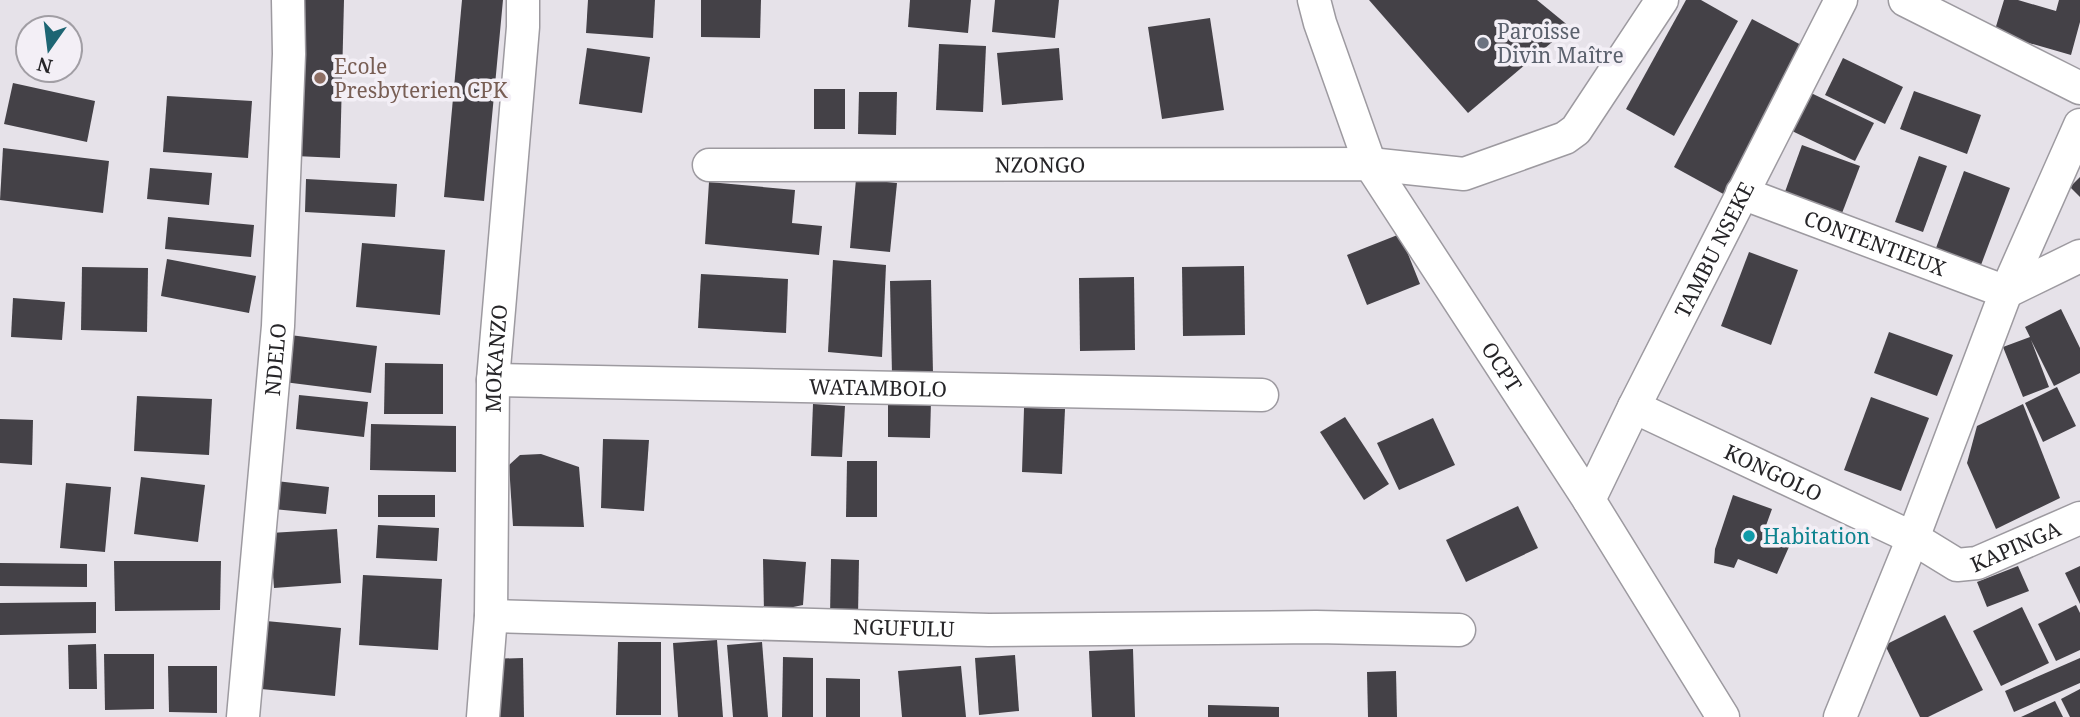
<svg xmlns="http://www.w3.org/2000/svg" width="2080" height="717" viewBox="0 0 2080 717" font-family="'Noto Serif',serif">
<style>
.building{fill:#444147}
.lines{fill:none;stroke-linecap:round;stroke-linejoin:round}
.minor-casing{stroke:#9d9aa0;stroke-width:35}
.minor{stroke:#fff;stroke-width:32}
.worship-dot{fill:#6b7280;stroke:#f3eff6;stroke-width:2.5}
.education-dot{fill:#8d6e63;stroke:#f3eff6;stroke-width:2.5}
.culture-dot{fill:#0f9aa8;stroke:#f3eff6;stroke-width:2.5}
.labels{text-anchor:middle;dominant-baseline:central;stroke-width:7;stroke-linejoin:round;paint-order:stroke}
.worship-label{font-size:21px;fill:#5b616d;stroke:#f3eff6;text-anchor:start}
.education-label{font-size:21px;fill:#785e54;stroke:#f3eff6;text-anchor:start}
.street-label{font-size:21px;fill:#262528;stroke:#f3eff6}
.culture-label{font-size:21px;fill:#0d838f;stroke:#f3eff6;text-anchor:start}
</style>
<rect width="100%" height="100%" fill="#e6e2e9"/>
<g class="building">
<polygon points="299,0 344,0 340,158 295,156"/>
<polygon points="462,0 503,0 484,201 444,197"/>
<polygon points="588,0 655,0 653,38 586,33"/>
<polygon points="701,0 761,0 760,38 701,37"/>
<polygon points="910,0 971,0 968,33 908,27"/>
<polygon points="995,0 1059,0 1055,38 992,32"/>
<polygon points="1369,0 1537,0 1570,27 1468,113"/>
<polygon points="1686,0 1701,0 1738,21 1674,136 1626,109"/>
<polygon points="2004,0 2018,0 2056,11 2059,0 2080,0 2080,22 2071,55 1994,33"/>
<polygon points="1210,18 1224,110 1162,119 1148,27"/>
<polygon points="1752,19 1805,47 1727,196 1674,167"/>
<polygon points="939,44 986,46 983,112 936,110"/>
<polygon points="587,48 650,57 642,113 579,104"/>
<polygon points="1059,48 1063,100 1002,105 997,53"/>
<polygon points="1843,58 1903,87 1885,124 1825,95"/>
<polygon points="13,83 95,101 87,142 4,124"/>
<rect x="814" y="89" width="31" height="40"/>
<polygon points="1914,91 1981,115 1967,154 1900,129"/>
<polygon points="859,92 897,92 896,135 858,134"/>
<polygon points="1811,93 1874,123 1855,161 1792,131"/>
<polygon points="167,96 252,101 248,158 163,152"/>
<polygon points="1802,145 1860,166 1839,221 1782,200"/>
<polygon points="3,148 109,161 103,213 0,200"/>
<polygon points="1919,156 1947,166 1923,232 1895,222"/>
<polygon points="150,168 212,173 209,205 147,199"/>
<polygon points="1964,171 2010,188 1981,265 1936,248"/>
<polygon points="2080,177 2080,197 2070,187"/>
<polygon points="306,179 397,184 395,217 305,212"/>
<polygon points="856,179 897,183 890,252 850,248"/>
<polygon points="709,182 795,190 792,223 822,226 819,255 705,244"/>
<polygon points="168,217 254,225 251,257 165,249"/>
<polygon points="1400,234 1420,284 1367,305 1347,255"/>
<polygon points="362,243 445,250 440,315 356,307"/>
<polygon points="1749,252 1798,270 1771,345 1721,326"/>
<polygon points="167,259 256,276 249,313 161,296"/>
<polygon points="833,260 886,265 882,357 828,352"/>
<polygon points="1244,266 1245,335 1183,336 1182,267"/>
<polygon points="82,267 148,268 147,332 81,330"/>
<polygon points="701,274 788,279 786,333 698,328"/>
<polygon points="1134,277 1135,350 1080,351 1079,278"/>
<polygon points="931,280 933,374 892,375 890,281"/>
<polygon points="13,298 65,302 62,340 11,337"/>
<polygon points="2061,309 2080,348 2080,373 2054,386 2031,340 2049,387 2023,397 2003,347 2030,337 2025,327"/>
<polygon points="1889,332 1953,355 1937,396 1874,373"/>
<polygon points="290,335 377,346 371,393 284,382"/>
<polygon points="385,363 443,364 443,414 384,414"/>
<polygon points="2057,387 2076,426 2043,442 2025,403"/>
<polygon points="299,395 368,402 364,437 296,429"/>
<polygon points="137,396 212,399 209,455 134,451"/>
<polygon points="1871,397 1929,418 1901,491 1844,470"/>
<polygon points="888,401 931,401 930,438 888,437"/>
<polygon points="813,404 845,406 842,457 811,456"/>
<polygon points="2023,404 2060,498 1996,529 1967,463 1977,426"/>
<polygon points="1024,408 1065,409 1062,474 1022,472"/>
<polygon points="1345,417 1389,484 1364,500 1320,432"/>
<polygon points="1433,418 1455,465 1399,490 1377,443"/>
<polygon points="0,419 33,420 32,465 0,463"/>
<polygon points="371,424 456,426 456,472 370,470"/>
<polygon points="603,439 649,440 644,511 601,508"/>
<polygon points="541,454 579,467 584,527 513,526 509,465 520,455"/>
<polygon points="847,461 877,461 877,517 846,517"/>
<polygon points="141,477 205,485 198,542 134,534"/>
<polygon points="276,481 329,487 326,514 273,509"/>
<polygon points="66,483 111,487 105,552 60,548"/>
<rect x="378" y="495" width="57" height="22"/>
<polygon points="1733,495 1772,509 1764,531 1792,540 1777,574 1738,559 1734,568 1714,563 1715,549"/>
<polygon points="1518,506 1538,548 1466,582 1446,540"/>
<polygon points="378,525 439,528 437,561 376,558"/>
<polygon points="337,529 341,583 274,588 270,533"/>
<polygon points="763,559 806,562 803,605 764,613"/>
<polygon points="831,559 859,560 858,616 830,616"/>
<polygon points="114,561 221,561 220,610 115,611"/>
<polygon points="0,563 87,564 87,587 0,586"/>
<polygon points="2018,566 2029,591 1987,607 1977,582"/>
<polygon points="2080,566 2080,604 2065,573"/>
<polygon points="363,575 442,579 438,650 359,645"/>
<polygon points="96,602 96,633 0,635 0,603"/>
<polygon points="2076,605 2080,613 2080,650 2056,661 2038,624"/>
<polygon points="2022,607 2049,663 2001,686 1973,631"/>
<polygon points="1945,615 1983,690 1928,717 1920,717 1885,645"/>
<polygon points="266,621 341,628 335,696 261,689"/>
<polygon points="717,640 723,717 678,717 673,643"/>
<polygon points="618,642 661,642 661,715 616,715"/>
<polygon points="762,642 768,717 733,717 727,645"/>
<polygon points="96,644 97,689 69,689 68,645"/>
<polygon points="1133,649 1135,717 1092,717 1089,651"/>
<polygon points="104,654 154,654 154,709 105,710"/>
<polygon points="1015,655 1019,711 979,715 975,658"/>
<polygon points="783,657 813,658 813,717 782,717"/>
<polygon points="523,658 524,717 488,717 487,659"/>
<polygon points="2080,658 2080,683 2014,712 2005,691"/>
<polygon points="168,666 217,666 217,713 169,712"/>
<polygon points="961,666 966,717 902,717 898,671"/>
<polygon points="1396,671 1397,717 1368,717 1367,672"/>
<polygon points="826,678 860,679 860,717 826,717"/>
<polygon points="2080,689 2080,717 2070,717 2061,699"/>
<polygon points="2055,701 2063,717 2021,717"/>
<polygon points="1208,705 1279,707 1279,717 1208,717"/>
</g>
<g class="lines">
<defs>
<g id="minor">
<path id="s1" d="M1314 0 1320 23 1370 164 1589 500 1723 717"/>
<polyline points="1905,0 2080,88"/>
<path id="s2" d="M709 165 1370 164 1464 174 1565 138 1576 130 1662 0"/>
<path id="s3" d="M1742 193 2006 292 2080 256"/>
<path id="s4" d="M493 380 1262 395"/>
<path id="s5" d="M1634 407 1913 538 1957 565 1977 563 2080 518"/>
<path id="s6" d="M1589 500 1634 407 1841 0"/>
<path id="s7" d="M491 616 989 630 1316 627 1459 630"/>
<path id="s8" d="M243 717 278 326 289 54 288 0"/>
<path id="s9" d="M483 717 491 616 493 380 523 27V0"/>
<polyline points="1840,717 1913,538 2006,292 2080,125"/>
</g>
</defs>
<use href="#minor" class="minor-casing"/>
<use href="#minor" class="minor"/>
</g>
<circle class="worship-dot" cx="1483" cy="43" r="7"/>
<circle class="education-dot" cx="320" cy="78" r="7"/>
<circle class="culture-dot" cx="1749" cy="536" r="7"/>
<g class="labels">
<g class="worship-label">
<text x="1497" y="31">Paroisse<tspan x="1497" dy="24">Divin Maître</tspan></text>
</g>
<g class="education-label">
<text x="334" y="66">Ecole<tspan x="334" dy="24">Presbyterien CPK</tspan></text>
</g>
<g class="street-label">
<text stroke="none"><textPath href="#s2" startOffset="331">NZONGO</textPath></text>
<text stroke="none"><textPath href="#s3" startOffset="142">CONTENTIEUX</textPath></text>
<text stroke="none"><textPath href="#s6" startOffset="280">TAMBU NSEKE</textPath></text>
<text stroke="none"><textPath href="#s9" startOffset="359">MOKANZO</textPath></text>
<text stroke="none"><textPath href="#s8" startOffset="359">NDELO</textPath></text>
<text stroke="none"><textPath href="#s1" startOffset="415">OCPT</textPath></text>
<text stroke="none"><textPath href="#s4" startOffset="385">WATAMBOLO</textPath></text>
<text stroke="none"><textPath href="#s5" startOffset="154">KONGOLO</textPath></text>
<text stroke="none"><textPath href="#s5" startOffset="422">KAPINGA</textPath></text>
<text stroke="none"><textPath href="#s7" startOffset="413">NGUFULU</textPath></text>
</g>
<g class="culture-label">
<text x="1763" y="536">Habitation</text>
</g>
</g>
<g transform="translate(49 49) rotate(194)"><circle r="33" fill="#f3eff6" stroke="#a19ea4" stroke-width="2"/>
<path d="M0-5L12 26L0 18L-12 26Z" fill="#1d6573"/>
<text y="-10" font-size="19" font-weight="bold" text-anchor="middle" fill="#262528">N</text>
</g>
</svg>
